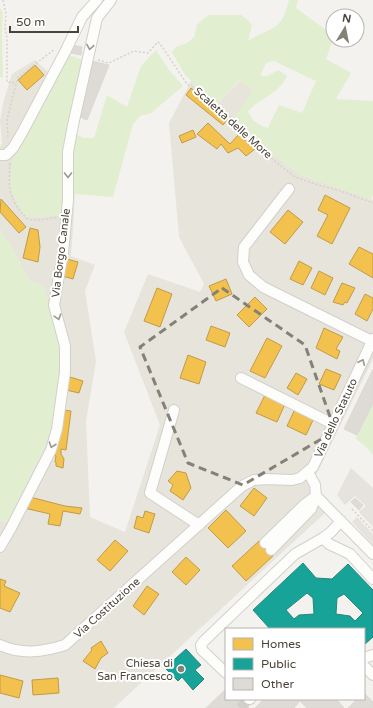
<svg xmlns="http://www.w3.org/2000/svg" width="373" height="708" viewBox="0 0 373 708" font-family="'Varela Round',sans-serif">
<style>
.residential{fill:#e7e4dc}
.green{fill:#e1eecf;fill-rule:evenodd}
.parking{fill:#e6e3df}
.homes{fill:#f2c14e;stroke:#c09c48}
.public{fill:#17a398;stroke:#27867c;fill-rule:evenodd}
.building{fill:#dedbd6;stroke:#dcd9d4}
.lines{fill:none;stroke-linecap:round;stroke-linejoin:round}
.minor-tunnel{stroke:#d2cfca;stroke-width:10;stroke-dasharray:10 5;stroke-linecap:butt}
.minor-casing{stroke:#d2d0cb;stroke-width:12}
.path{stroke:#d3d2cc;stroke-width:1.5;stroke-dasharray:2 2;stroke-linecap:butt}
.minor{stroke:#fdfdfc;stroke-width:10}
.oneway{stroke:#9b9791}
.marked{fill:none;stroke:#868178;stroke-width:3;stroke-dasharray:8 5;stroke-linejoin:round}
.poi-dot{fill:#868178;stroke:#fff;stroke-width:1.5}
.labels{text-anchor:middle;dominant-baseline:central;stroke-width:4;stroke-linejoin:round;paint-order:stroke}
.street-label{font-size:11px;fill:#4b4439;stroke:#fff}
.poi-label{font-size:11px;fill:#4b4439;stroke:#fff;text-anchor:end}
</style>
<rect width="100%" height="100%" fill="#f4f2ee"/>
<polygon class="residential" points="35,60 55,78 25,217 74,215 71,256 95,265 85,291 96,361 86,421 90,517 125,532 160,425 124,332 148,274 200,292 204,284 179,237 169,123 191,81 216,105 240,81 254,90 235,117 248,136 301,175 373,200 373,358 315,477 325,513 114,708 0,708 0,520 8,523 35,465 48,446 63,376 59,347 44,287 29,280 10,244 0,229 0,147 2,144 0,121 3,103 12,74"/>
<g class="green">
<path d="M289 0H298L296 8 333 35V40L326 59 351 73 336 99 373 101V195L371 200 301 175 248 136 235 117 253 90 239 81 216 105 185 75 172 52 176 47 187 43 194 37 197 25 203 19 209 15H241L248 20 252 26 248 41C257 34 275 30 281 21 285 15 287 7 289 0ZM274 61 316 81 302 113 279 105 268 128C259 125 251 121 248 111 261 97 278 95 287 76L278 70 268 76H260L266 63Z"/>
<polygon points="0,8 3,13 2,34 3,78 0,77"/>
<polygon points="156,50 169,70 183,86 151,113 140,116 133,124 113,197 75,194 74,215 25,217 10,190 12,161 55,78 69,55 85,61 69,131 84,138 94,138 107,95 127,107 141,66"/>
<polygon points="0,229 10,244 29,280 44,287 59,347 63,376 48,446 35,465 9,523 0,520"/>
<polygon points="373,369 373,454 364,445 356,439 357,435 344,429"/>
</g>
<g class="parking">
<polygon points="373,351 373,359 332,442 330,441"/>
<polygon points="351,468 373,488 373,527 359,512 366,506 355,496 345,505 337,495"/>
<polygon points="357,517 373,534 373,545 352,522"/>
</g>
<g class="homes">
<polygon points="35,65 44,75 27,90 18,80"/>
<polygon points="191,88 228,119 223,125 186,95"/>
<polygon points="208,123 230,144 239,134 255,149 246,156 238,148 228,153 221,144 217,149 197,134"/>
<polygon points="193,130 196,137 182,143 179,136"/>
<polygon points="325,195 350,208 332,244 317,236 328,215 318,210"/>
<polygon points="1,199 26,227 19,233 0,212"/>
<polygon points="288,210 303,222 285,244 270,232"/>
<polygon points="30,228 38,230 40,247 38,262 23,258"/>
<polygon points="359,247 373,254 373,278 349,264"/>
<polygon points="67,259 78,262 73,279 62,276"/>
<polygon points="299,261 312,268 303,285 290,279"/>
<polygon points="319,271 333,278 325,295 311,288"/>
<polygon points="226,279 232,294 216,301 209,286"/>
<polygon points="342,283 355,288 347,303 345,302 343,305 333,302"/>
<polygon points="157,288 172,294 160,327 144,321"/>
<polygon points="365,294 373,298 373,309 367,321 355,314"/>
<polygon points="255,297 267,309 249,327 237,315"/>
<polygon points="211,326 230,333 225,347 206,340"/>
<polygon points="324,328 343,337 336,349 340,351 337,359 316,348"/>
<polygon points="267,338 282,346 265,378 250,371"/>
<polygon points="188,355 206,362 199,384 180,378"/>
<polygon points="326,369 341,375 334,390 319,384"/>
<polygon points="296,373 307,379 298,395 287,388"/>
<polygon points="70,377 83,381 79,393 66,390"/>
<polygon points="265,395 285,404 277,422 256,413"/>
<polygon points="295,409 314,418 306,435 287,426"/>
<polygon points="62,410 71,411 66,450 61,449 61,454 64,459 63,468 56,466 56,462 55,462 56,456 51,454"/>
<polygon points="177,471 186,473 191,488 183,500 170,491 173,485 168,481"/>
<polygon points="254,488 267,498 254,516 240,506"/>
<polygon points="30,497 65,506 82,508 80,514 63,511 60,526 48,524 50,514 24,508"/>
<polygon points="226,510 246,531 228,548 208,528"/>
<polygon points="145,511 155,514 149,533 134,528 137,516 143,518"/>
<polygon points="115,540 128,551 110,571 97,560"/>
<polygon points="259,541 273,556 246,581 232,566"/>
<polygon points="186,557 200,570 186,585 172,572"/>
<polygon points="0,579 6,581 4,586 20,593 10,612 0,608"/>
<polygon points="147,586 159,594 144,615 133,606"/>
<polygon points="101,641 108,653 101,658 95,669 83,661 92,650 91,648"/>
<polygon points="0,675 23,681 19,698 0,693"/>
<polygon points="58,678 59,693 33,695 32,680"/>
</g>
<g class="public">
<path d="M303 563 316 578 332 579 348 564 373 590V637L364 645V629H270L253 610ZM307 593 313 598 314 614 299 615 294 619 286 610ZM344 594 363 613 355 621 350 616 336 614 337 598Z"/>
<polygon points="186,649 201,665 195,670 204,679 193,690 182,677 178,681 165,668"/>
</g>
<g class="building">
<polygon points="72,45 82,47 81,55 71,53"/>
<polygon points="92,61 109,65 87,120 78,116"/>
<polygon points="373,369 373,403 357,435 344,429"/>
<polygon points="355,498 363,505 359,510 351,502"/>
<polygon points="226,689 226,699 240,699 249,708 206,708"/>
<polygon points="364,693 373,702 373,708 348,708 357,699 364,699"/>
<polygon points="264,699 336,699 344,708 307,708 300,701 294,708 255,708"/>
</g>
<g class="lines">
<polyline class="minor-tunnel" points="240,708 249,699"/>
<defs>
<g id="minor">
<polyline points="0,155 6,155 13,148 22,133 66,50 82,17 97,0"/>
<polyline points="289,189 244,247 243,262 249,275 263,287 372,341"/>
<polyline points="241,378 333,424"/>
<polyline points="174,410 150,493 199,525"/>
<polyline points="308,472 315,485 316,496 373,554"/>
<polyline points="323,538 331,532 341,521"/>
<polyline points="265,543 304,505 316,496 311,509 271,550"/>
<polyline points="0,547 11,528 51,450 57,429 65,372 65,346 54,305 63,253 68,200 68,152 73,125 97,18 111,0"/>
<path d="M0 645C22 655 43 652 65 645L242 486 254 480 267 479 292 480 300 478 313 467 373 339"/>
<polyline points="364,658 373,655"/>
<polyline points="364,666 373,675"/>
<polyline points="226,673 202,650 201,645 204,641 295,554 323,538 329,544 350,554 373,579"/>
<polyline points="249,699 250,699"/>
</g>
</defs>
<use href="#minor" class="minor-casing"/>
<g class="path">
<polyline points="3,0 6,14 5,29 7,38 7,82 16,83"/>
<polyline points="98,60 109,63 134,51 148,53 158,42 163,48 187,84 199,91 232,119 257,147 295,177 315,184 341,191 373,203"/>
<polyline points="8,137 7,119 18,77 55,49"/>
<path d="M10 163C8 189 9 202 29 220H41L58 217"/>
<polyline points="352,509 373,531"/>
</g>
<use href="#minor" class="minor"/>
</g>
<defs><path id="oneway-chevron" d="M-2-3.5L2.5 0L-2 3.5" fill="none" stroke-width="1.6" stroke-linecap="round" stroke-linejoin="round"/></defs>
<g class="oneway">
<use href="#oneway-chevron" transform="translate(90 47) rotate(99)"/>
<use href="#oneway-chevron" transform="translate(68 175) rotate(90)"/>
<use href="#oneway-chevron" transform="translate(58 317) rotate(73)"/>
<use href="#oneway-chevron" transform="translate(362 362) rotate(-65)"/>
<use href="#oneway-chevron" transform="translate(52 445) rotate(109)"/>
</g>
<path class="marked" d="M222 288 305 345 335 431 243 485 188 463 140 347Z"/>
<circle class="poi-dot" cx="181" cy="669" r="4"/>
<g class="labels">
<g class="street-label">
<text transform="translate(233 123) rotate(42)">Scaletta delle More</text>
<text transform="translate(61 253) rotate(-83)">Via Borgo Canale</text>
<text transform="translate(336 418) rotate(-65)">Via dello Statuto</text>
<text transform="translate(107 608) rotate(-42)">Via Costituzione</text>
</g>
<g class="poi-label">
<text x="173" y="663">Chiesa di<tspan x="173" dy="13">San Francesco</tspan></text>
</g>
</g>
<rect x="225" y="628" width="140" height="72" fill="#ffffff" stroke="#b7b4b0"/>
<rect x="233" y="638" width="20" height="12" fill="#f2c14e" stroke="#b7b4b0"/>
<text x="261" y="648" font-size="12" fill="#4b4439">Homes</text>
<rect x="233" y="658" width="20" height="12" fill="#17a398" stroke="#b7b4b0"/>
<text x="261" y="668" font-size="12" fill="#4b4439">Public</text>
<rect x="233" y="678" width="20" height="12" fill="#dedbd6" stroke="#b7b4b0"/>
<text x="261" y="688" font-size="12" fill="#4b4439">Other</text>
<g transform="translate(345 28) rotate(10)"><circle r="19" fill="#ffffff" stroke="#b7b4b0"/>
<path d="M0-3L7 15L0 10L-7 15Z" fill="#868178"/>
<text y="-6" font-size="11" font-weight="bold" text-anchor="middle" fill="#4b4439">N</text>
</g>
<path d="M10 26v6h68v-6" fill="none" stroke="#4b4439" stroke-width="2"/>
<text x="16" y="26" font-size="12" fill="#4b4439" stroke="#ffffff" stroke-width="3" paint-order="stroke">50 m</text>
</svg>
